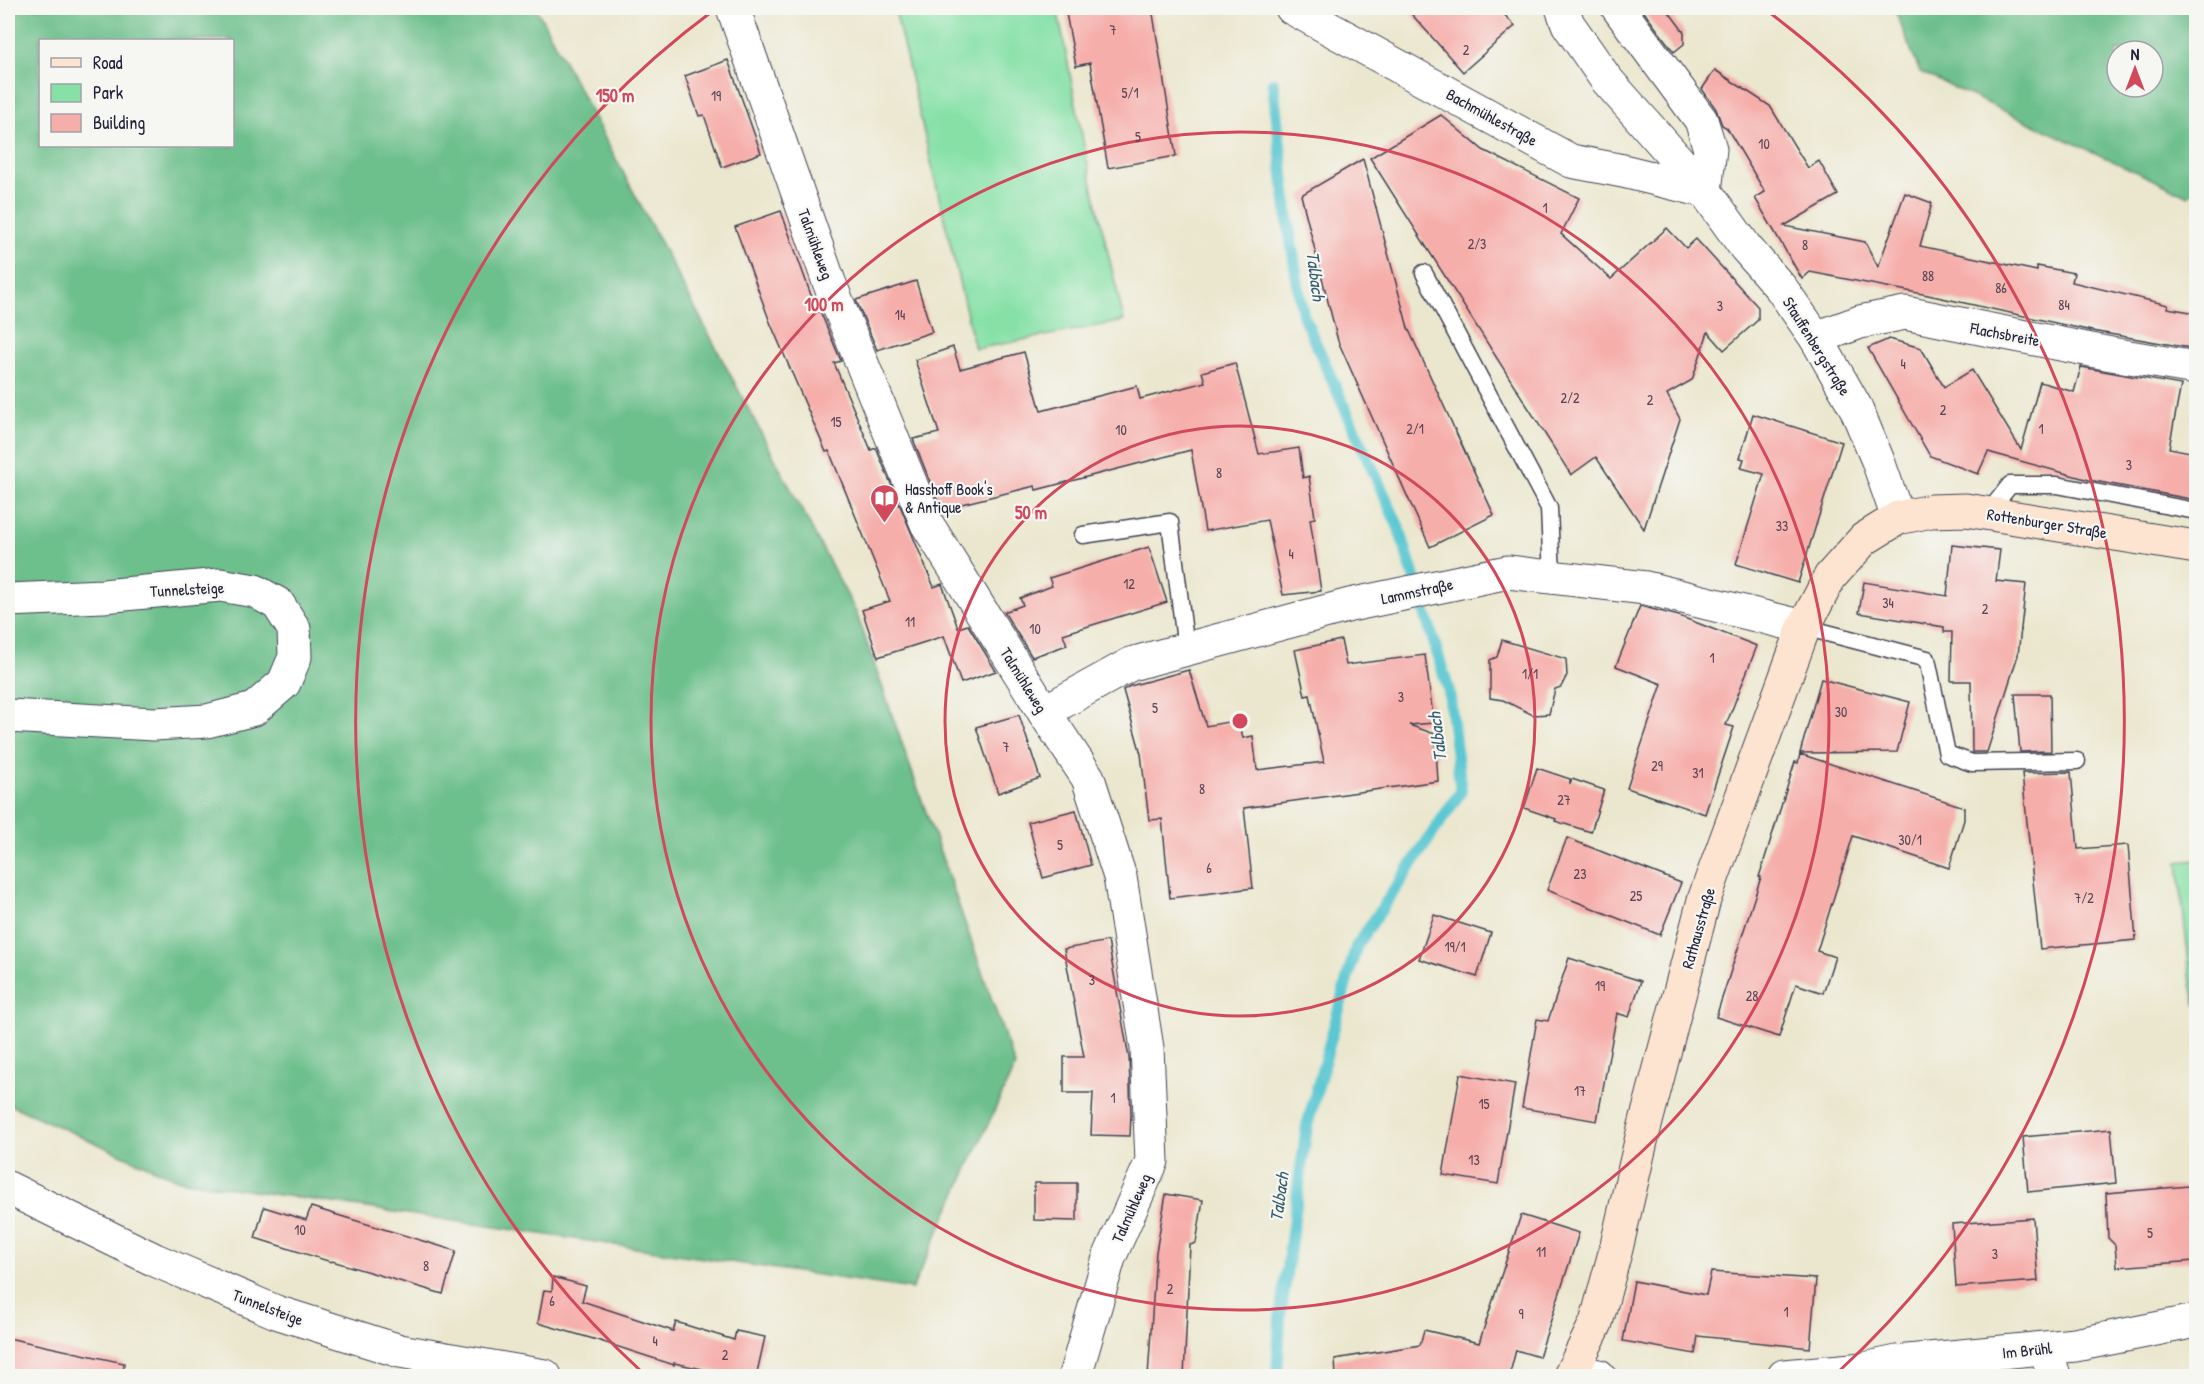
<svg xmlns="http://www.w3.org/2000/svg" width="2204" height="1384" viewBox="0 0 2204 1384" font-family="'Patrick Hand',sans-serif">
<style>
.green{fill:#87e1a7;stroke:#548271;stroke-width:1.5}
.forest{fill:#6dbf8c;stroke:#487064;stroke-width:1.5;fill-rule:evenodd}
.lines{fill:none;stroke-linecap:round;stroke-linejoin:round}
.stream{stroke:#5ac7d2;stroke-width:12}
.building{fill:#f6aeaa}
.service-casing{stroke:#404051;stroke-width:19}
.minor-casing{stroke:#404051;stroke-width:35}
.tertiary-casing{stroke:#404051;stroke-width:35}
.secondary-casing{stroke:#404051;stroke-width:35}
.service{stroke:#fff;stroke-width:16}
.minor{stroke:#fff;stroke-width:33}
.tertiary{stroke:#fff;stroke-width:33}
.secondary{stroke:#fde4d0;stroke-width:33}
.ring{fill:none;stroke:#d1495b;stroke-width:3}
.labels{text-anchor:middle;dominant-baseline:central;stroke-width:4.5;stroke-linejoin:round;paint-order:stroke}
.number-label{font-size:14px;fill:#574557}
.street-label{font-size:16px;fill:#22223b;stroke:#f6f6f2}
.poi-label{font-size:16px;fill:#22223b;stroke:#f6f6f2;text-anchor:start}
.water-label{font-size:18px;font-style:italic;fill:#365c70;stroke:#f6f6f2}
.centre{fill:#d1495b;stroke:#f6f6f2;stroke-width:3}
.ring-label{font-size:18px;text-anchor:middle;font-weight:bold;fill:#d1495b;stroke:#f6f6f2;stroke-width:4.5;stroke-linejoin:round;paint-order:stroke}
</style>
<rect width="100%" height="100%" fill="#f6f6f2"/>
<filter id="ink" filterUnits="userSpaceOnUse"><feTurbulence type="fractalNoise" baseFrequency=".0167" numOctaves="2"/><feDisplacementMap in="SourceGraphic" scale="12" xChannelSelector="R" yChannelSelector="G"/><feConvolveMatrix kernelMatrix="1 2 1 2 8 2 1 2 1" color-interpolation-filters="sRGB"/></filter>
<filter id="wash" filterUnits="userSpaceOnUse"><feTurbulence type="fractalNoise" baseFrequency=".008" numOctaves="4" result="noise"/><feDisplacementMap in="SourceGraphic" scale="24" xChannelSelector="R" yChannelSelector="G"/><feGaussianBlur stdDeviation="1.35" result="paint"/><feColorMatrix in="noise" values="0 0 0 0 0 0 0 0 0 0 0 0 0 0 0 0 0 1.4 0 .05"/><feComposite in="paint" operator="in"/></filter>
<g filter="url(#wash)">
<rect width="100%" height="100%" fill="#ebe7cf"/>
<g class="green">
<polygon points="903,8 1057,8 1090,176 1124,321 975,349 895,10"/>
<polygon points="2196,860 2196,1006 2191,984 2178,862"/>
</g>
<g class="forest">
<path d="M8 8H536L856 612 1015 1066 912 1289 179 1180 8 1104ZM40 40H232V146H40Z"/>
<path d="M1894 8H2196V190L2188 196 1920 72ZM2117 51H2153V87H2117Z"/>
</g>
<g class="lines">
<polyline class="stream" points="1273,83 1289,229 1303,315 1399,528 1449,691 1461,791 1356,947 1307,1126 1280,1319 1277,1376"/>
</g>
<g id="blocks">
<g class="building">
<polygon points="1065,8 1152,8 1176,156 1108,168 1090,63 1076,66"/>
<polygon points="1406,8 1498,8 1515,26 1463,72"/>
<polygon points="1641,8 1666,8 1684,32 1684,44 1674,52"/>
<polygon points="728,60 761,153 722,167 704,115 699,116 685,76"/>
<polygon points="1715,70 1770,106 1808,168 1819,161 1838,195 1784,226 1865,242 1878,267 1905,193 1932,203 1920,246 2037,271 2037,266 2074,273 2072,282 2168,305 2167,308 2196,313 2196,349 2092,331 1928,295 1810,272 1802,279 1755,198 1765,192 1727,128 1722,125 1716,109 1702,89"/>
<polygon points="1441,115 1483,150 1579,198 1561,234 1611,279 1667,228 1686,248 1696,239 1758,307 1758,320 1724,350 1708,332 1692,380 1667,394 1680,419 1644,529 1596,457 1571,475 1370,158"/>
<polygon points="1363,159 1408,328 1494,515 1430,547 1338,341 1301,195"/>
<polygon points="781,211 817,312 820,311 841,361 834,363 871,450 876,448 934,587 942,584 958,628 968,625 996,671 961,683 944,636 878,657 862,610 890,601 829,451 826,452 770,322 735,227"/>
<polygon points="916,281 932,332 877,350 856,300"/>
<polygon points="1889,339 1921,348 1944,387 1972,370 2021,450 2040,382 2074,392 2081,367 2181,385 2169,448 2196,453 2196,500 2089,480 1988,452 1978,474 1930,456 1868,348"/>
<polygon points="953,347 960,369 1024,352 1041,411 1137,386 1140,399 1205,382 1202,372 1235,363 1259,454 1299,448 1303,478 1309,476 1315,518 1310,519 1321,591 1283,595 1267,520 1205,531 1191,450 1036,490 1035,486 941,509 913,439 939,433 915,360"/>
<polygon points="1753,414 1842,442 1798,583 1736,564 1764,474 1741,468 1744,459 1740,458"/>
<polygon points="1952,545 2000,550 1996,581 2026,584 2018,655 1987,752 1972,752 1971,681 1951,681 1952,632 1944,632 1944,627 1859,613 1864,582 1947,596"/>
<polygon points="1149,547 1167,602 1063,634 1067,645 1032,657 1004,612 1023,605 1020,598 1052,586 1049,578"/>
<polygon points="1640,606 1679,616 1757,646 1726,725 1734,727 1705,814 1627,788 1662,684 1616,666"/>
<polygon points="1341,640 1346,665 1425,655 1434,723 1409,725 1435,734 1438,781 1244,808 1253,888 1170,898 1162,819 1149,820 1141,754 1123,690 1130,686 1189,670 1206,726 1239,720 1243,738 1253,736 1257,770 1324,762 1310,695 1305,696 1295,650"/>
<polygon points="1502,640 1566,659 1567,675 1561,687 1555,689 1549,714 1533,715 1503,700 1490,698 1490,660 1497,657"/>
<polygon points="1821,679 1910,702 1897,752 1800,753"/>
<polygon points="2015,694 2050,694 2051,751 2020,752"/>
<polygon points="1019,715 1040,778 998,793 976,727"/>
<polygon points="1800,754 1964,807 1964,820 1949,868 1853,836 1817,951 1835,957 1823,993 1796,984 1779,1037 1716,1017 1761,877 1759,877 1795,762 1798,763"/>
<polygon points="1537,768 1570,779 1570,784 1572,779 1604,790 1591,832 1555,821 1556,819 1524,808"/>
<polygon points="2071,772 2078,849 2128,845 2136,940 2040,949 2022,773"/>
<polygon points="1076,810 1091,865 1043,878 1028,822"/>
<polygon points="1567,838 1681,883 1660,935 1547,890"/>
<polygon points="1434,915 1491,933 1477,977 1419,959"/>
<polygon points="1108,941 1129,1058 1131,1114 1130,1136 1091,1135 1093,1093 1064,1093 1064,1057 1084,1057 1064,949"/>
<polygon points="1569,958 1641,981 1629,1017 1617,1013 1597,1121 1522,1108 1537,1019 1548,1021"/>
<polygon points="1460,1074 1515,1084 1498,1184 1443,1175"/>
<polygon points="2111,1129 2116,1183 2028,1192 2023,1137"/>
<polygon points="1034,1183 1077,1183 1077,1221 1034,1220"/>
<polygon points="2189,1186 2195,1261 2117,1267 2115,1245 2108,1238 2106,1193"/>
<polygon points="1166,1194 1203,1200 1196,1243 1190,1245 1184,1377 1148,1377 1156,1252"/>
<polygon points="264,1207 306,1220 311,1207 456,1251 443,1294 332,1261 331,1262 255,1238"/>
<polygon points="1521,1215 1579,1233 1539,1357 1516,1350 1509,1377 1336,1377 1335,1359 1420,1345 1424,1330 1479,1343"/>
<polygon points="2033,1218 2038,1281 1956,1287 1952,1224"/>
<polygon points="1711,1272 1816,1279 1810,1348 1698,1336 1695,1354 1623,1341 1634,1281 1706,1295"/>
<polygon points="553,1277 586,1286 582,1301 673,1331 676,1322 734,1340 736,1331 765,1337 756,1377 740,1377 674,1363 674,1365 597,1340 538,1323 544,1290 552,1291"/>
<polygon points="8,1338 124,1363 123,1377 8,1377"/>
</g>
</g>
</g>
<g filter="url(#ink)">
<use href="#blocks" fill-opacity="0" stroke="#404051" stroke-width="1.5"/>
<g class="lines">
<defs>
<g id="service">
<polyline points="1424,273 1549,508 1552,577"/>
<polyline points="1988,513 2010,485 2057,485 2196,511"/>
<polyline points="1083,535 1170,522 1186,649"/>
<polyline points="1804,627 1927,659 1947,754 1972,763 2077,761"/>
</g>
<g id="minor">
<polyline points="733,8 829,282 927,524 1044,712 1088,778 1120,877 1147,1048 1152,1161 1109,1258 1075,1376"/>
<polyline points="1292,8 1571,161 1623,171 1705,191 1710,149 1701,120 1618,8"/>
<polyline points="1816,338 1860,322 1905,313 2111,354 2196,368"/>
<polyline points="1044,712 1131,664 1350,605 1508,572 1646,588 1804,627"/>
<polyline points="2046,1349 2054,1376"/>
<polyline points="1573,1372 1599,1376"/>
<polyline points="1784,1376 1864,1369 1897,1362 2075,1345 2196,1321"/>
</g>
<g id="tertiary">
<polyline points="1562,8 1568,24 1606,79 1705,191 1746,248 1781,288 1816,338 1856,408 1878,461 1898,518"/>
<polyline points="8,600 103,596 220,585 255,591 278,604 294,629 295,657 284,683 254,709 207,721 154,724 8,716"/>
<polyline points="8,1188 155,1260 276,1312 400,1351 545,1376"/>
</g>
<polyline id="secondary" points="1570,1376 1596,1323 1616,1249 1642,1137 1704,900 1804,627 1830,577 1864,539 1898,518 1931,511 1966,510 2196,547"/>
</defs>
<use href="#service" class="service-casing"/>
<use href="#minor" class="minor-casing"/>
<use href="#tertiary" class="tertiary-casing"/>
<use href="#secondary" class="secondary-casing"/>
<use href="#service" class="service"/>
<use href="#minor" class="minor"/>
<use href="#tertiary" class="tertiary"/>
<use href="#secondary" class="secondary"/>
</g>
</g>
<g class="ring">
<circle cx="1240" cy="721" r="295"/>
<circle cx="1240" cy="721" r="589"/>
<path d="M643 1373A884 884 0 0 1 714 10M1766 10A884 884 0 0 1 1837 1373"/>
</g>
<defs>
<symbol id="library-pin" viewBox="-11 -11 22 30"><path d="M0 17L-7.5 6A9.5 9.5 0 1 1 7.5 6Z" fill="#d1495b" stroke="#f6f6f2"/><path d="M-6-4Q-3-5.5-.7-3.5V5Q-3 3-6 4ZM6-4Q3-5.5 .7-3.5V5Q3 3 6 4Z" fill="#fff"/></symbol>
</defs>
<g fill-rule="evenodd">
<use href="#library-pin" x="868" y="482" width="33" height="45"/>
</g>
<g class="labels">
<g class="number-label">
<text x="1113" y="29">7</text>
<text x="1466" y="49">2</text>
<text x="1130" y="92">5/1</text>
<text x="716" y="95">19</text>
<text x="1138" y="136">5</text>
<text x="1764" y="143">10</text>
<text x="1545" y="207">1</text>
<text x="1477" y="243">2/3</text>
<text x="1805" y="244">8</text>
<text x="1928" y="275">88</text>
<text x="2001" y="287">86</text>
<text x="2064" y="304">84</text>
<text x="1720" y="305">3</text>
<text x="900" y="314">14</text>
<text x="1903" y="363">4</text>
<text x="1570" y="397">2/2</text>
<text x="1650" y="399">2</text>
<text x="1943" y="409">2</text>
<text x="836" y="421">15</text>
<text x="1415" y="428">2/1</text>
<text x="2041" y="428">1</text>
<text x="1121" y="429">10</text>
<text x="2129" y="464">3</text>
<text x="1219" y="472">8</text>
<text x="1782" y="525">33</text>
<text x="1291" y="553">4</text>
<text x="1129" y="583">12</text>
<text x="1888" y="602">34</text>
<text x="1985" y="608">2</text>
<text x="910" y="621">11</text>
<text x="1035" y="628">10</text>
<text x="1712" y="657">1</text>
<text x="1530" y="673">1/1</text>
<text x="1401" y="696">3</text>
<text x="1155" y="707">5</text>
<text x="1841" y="711">30</text>
<text x="1006" y="746">7</text>
<text x="1657" y="765">29</text>
<text x="1698" y="772">31</text>
<text x="1202" y="788">8</text>
<text x="1564" y="799">27</text>
<text x="1910" y="839">30/1</text>
<text x="1060" y="844">5</text>
<text x="1209" y="867">6</text>
<text x="1580" y="873">23</text>
<text x="1636" y="895">25</text>
<text x="2084" y="897">7/2</text>
<text x="1455" y="946">19/1</text>
<text x="1092" y="979">3</text>
<text x="1600" y="985">19</text>
<text x="1752" y="995">28</text>
<text x="1580" y="1090">17</text>
<text x="1113" y="1097">1</text>
<text x="1484" y="1103">15</text>
<text x="1474" y="1159">13</text>
<text x="300" y="1229">10</text>
<text x="2150" y="1232">5</text>
<text x="1541" y="1251">11</text>
<text x="1995" y="1253">3</text>
<text x="426" y="1265">8</text>
<text x="1170" y="1288">2</text>
<text x="552" y="1300">6</text>
<text x="1786" y="1311">1</text>
<text x="1521" y="1313">9</text>
<text x="655" y="1340">4</text>
<text x="725" y="1354">2</text>
</g>
<g class="street-label">
<text transform="translate(1492 117) rotate(29)">Bachmühlestraße</text>
<text transform="translate(816 244) rotate(70)">Talmühleweg</text>
<text transform="translate(2005 334) rotate(11)">Flachsbreite</text>
<text transform="translate(1817 346) rotate(58)">Stauffenbergstraße</text>
<text transform="translate(2047 523) rotate(9)">Rottenburger Straße</text>
<text transform="translate(187 589) rotate(-3)">Tunnelsteige</text>
<text transform="translate(1417 591) rotate(-12)">Lammstraße</text>
<text transform="translate(1024 680) rotate(58)">Talmühleweg</text>
<text transform="translate(1698 928) rotate(-74)">Rathausstraße</text>
<text transform="translate(1131 1208) rotate(-66)">Talmühleweg</text>
<text transform="translate(268 1307) rotate(21)">Tunnelsteige</text>
<text transform="translate(2027 1350) rotate(-6)">Im Brühl</text>
</g>
<g class="poi-label">
<text x="905" y="489">Hasshoff Book's<tspan x="905" dy="18">&amp; Antique</tspan></text>
</g>
<g class="water-label">
<text transform="translate(1316 276) rotate(83)">Talbach</text>
<text transform="translate(1437 737) rotate(-97)">Talbach</text>
<text transform="translate(1279 1197) rotate(-82)">Talbach</text>
</g>
</g>
<circle cx="1240" cy="721" r="9" class="centre"/>
<g class="ring-label">
<text x="615" y="102">150 m</text>
<text x="824" y="311">100 m</text>
<text x="1031" y="519">50 m</text>
</g>
<rect width="2204" height="1384" fill="none" stroke="#f6f6f2" stroke-width="30"/>
<rect x="39" y="39" width="195" height="108" fill="#f6f6f2" stroke="#a1a1a9" stroke-width="1.5"/>
<rect x="51" y="58" width="30" height="9" fill="#fde4d0" stroke="#a1a1a9" stroke-width="1.5"/>
<text x="93" y="69" font-size="18" fill="#22223b">Road</text>
<rect x="51" y="84" width="30" height="18" fill="#87e1a7" stroke="#a1a1a9" stroke-width="1.5"/>
<text x="93" y="99" font-size="18" fill="#22223b">Park</text>
<rect x="51" y="114" width="30" height="18" fill="#f6aeaa" stroke="#a1a1a9" stroke-width="1.5"/>
<text x="93" y="129" font-size="18" fill="#22223b">Building</text>
<g transform="translate(2135 69)"><circle r="28" fill="#f6f6f2" stroke="#a1a1a9" stroke-width="1.5"/>
<path d="M0-4.5L10 22L0 15L-10 22Z" fill="#d1495b"/>
<text y="-9" font-size="16" font-weight="bold" text-anchor="middle" fill="#22223b">N</text>
</g>
</svg>
